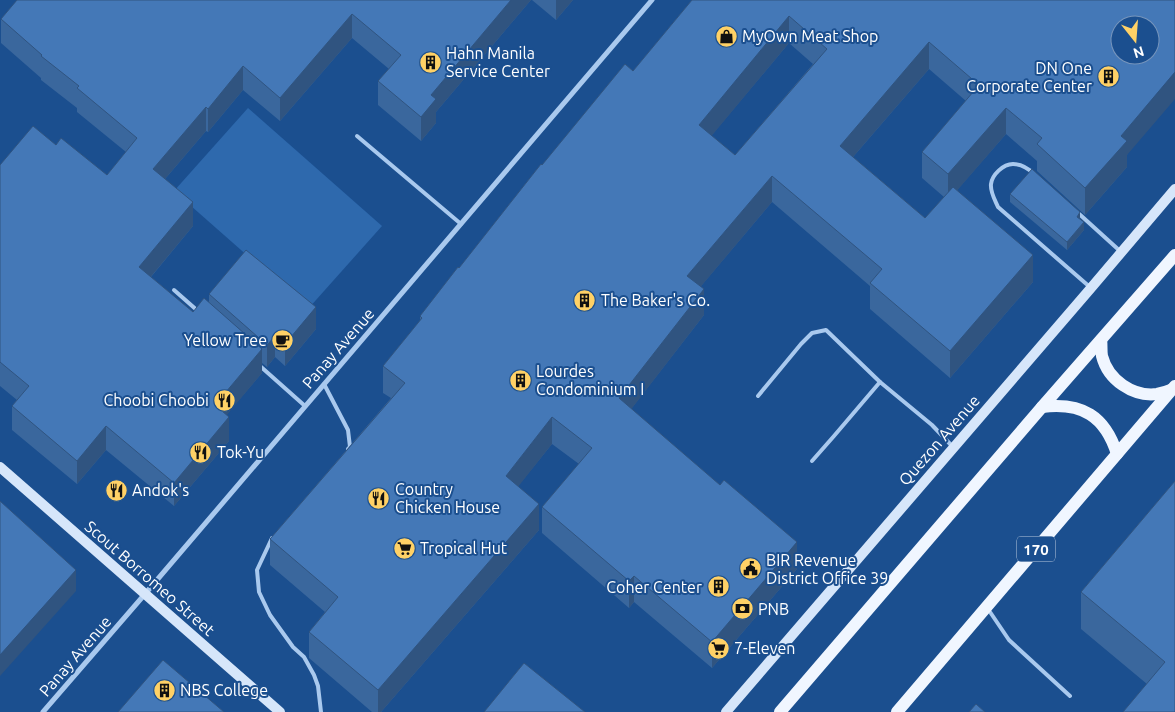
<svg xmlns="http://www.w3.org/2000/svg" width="1175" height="712" viewBox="0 0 1175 712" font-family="Ubuntu,sans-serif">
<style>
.green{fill:#2e69ad}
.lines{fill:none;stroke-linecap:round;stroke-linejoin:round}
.lane{stroke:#a9c9ee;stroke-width:4}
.street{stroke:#a9c9ee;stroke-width:5}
.secondary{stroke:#d6e6fa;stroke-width:10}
.primary{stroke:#f0f6ff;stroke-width:12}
.wall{fill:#3a679d;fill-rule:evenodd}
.shaded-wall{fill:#305480}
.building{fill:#4478b7;stroke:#305480;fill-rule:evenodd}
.labels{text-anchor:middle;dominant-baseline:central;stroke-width:4;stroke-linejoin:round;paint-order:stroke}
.shield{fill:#1b4f8f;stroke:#bbcadd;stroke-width:1}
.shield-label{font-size:15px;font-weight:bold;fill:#fff}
.poi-label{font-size:16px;fill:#fff;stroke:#1b4f8f;text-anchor:start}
.street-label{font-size:16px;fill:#fff;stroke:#1b4f8f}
</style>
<rect width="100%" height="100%" fill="#1b4f8f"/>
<polygon class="green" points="248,108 382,226 308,309 174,191"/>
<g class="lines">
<g class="lane">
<polyline points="357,136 461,224"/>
<path d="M1034 174C1029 169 1021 164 1013 164 1003 164 992 175 991 184 990 192 995 200 998 207L1091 288"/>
<polyline points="1077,212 1120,251"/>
<polyline points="174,290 199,312"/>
<polyline points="260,366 305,406"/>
<polyline points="324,384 348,430 350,447 348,449"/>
<polyline points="758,396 801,344 812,333 826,330 880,382"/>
<polyline points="812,461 834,436 880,382 932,425 952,446"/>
<polyline points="272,538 257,570 259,592 270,615 293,647 304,657 314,675 318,686 321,712"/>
<polyline points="988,609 1009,640 1070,696"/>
</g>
<polyline class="street" points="43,712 145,594 652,0"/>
<g class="secondary">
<polyline points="0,467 280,712"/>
<polyline points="726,712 1091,288 1175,189"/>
</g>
<g class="primary">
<path d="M1101 340C1102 345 1101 351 1102 356 1108 380 1133 397 1157 394 1162 393 1168 391 1173 389"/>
<path d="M1042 407C1082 402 1105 416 1117 454"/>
<polyline points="780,712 1042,407 1175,255"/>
<polyline points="897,712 1175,386"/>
</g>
</g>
<g class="wall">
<polygon points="531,0 436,112 436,123 421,141 378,105 378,81 389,69 352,38 280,121 243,90 208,132 206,131 165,179 193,226 151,277 193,312 209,302 209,294 316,329 285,366 275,357 267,367 262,363 262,373 226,415 229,441 174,506 106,450 77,484 12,430 12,406 17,400 0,386 0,165 56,145 107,175 126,152 77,112 77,108 41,80 41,78 1,43 1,19"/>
<polygon points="532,0 573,0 556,20"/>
<path d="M692 0H1175L1127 155V167L1085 215 1037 171V161L1006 134 957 190 1033 282 950 378 870 309V286L772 202 701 286 704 315 631 409 797 569 712 668 634 602 629 608 542 533V507L579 464 552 444 518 486 539 530 381 712H372L309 658V632L325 612 270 565V539L391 398 383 393V366L420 321V316L459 268 542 165 633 71ZM789 43 813 64 735 155 711 136ZM929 69 966 101 922 152V178L944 197 925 218 853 157Z"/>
<polygon points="1010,194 1080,220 1084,230 1067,250 1010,202"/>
<polygon points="1175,481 1175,712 1147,684 1081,629 1081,592"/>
</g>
<g class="shaded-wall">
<polygon points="511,0 531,0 436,112 436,123 421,141 421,117 431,95"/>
<polygon points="556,0 573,0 556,20"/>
<polygon points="352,14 352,38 280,121 280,98"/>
<polygon points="789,16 789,43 699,151 699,125"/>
<polygon points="929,42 929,69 840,172 840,146"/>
<polygon points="243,66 243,90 208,132 208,109"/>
<polygon points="1175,72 1175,99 1127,155 1127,167 1085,215 1085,188 1121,136"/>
<polygon points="206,107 206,131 153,193 153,169"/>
<polygon points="1006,108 1006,134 948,201 948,174"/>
<polygon points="772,176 772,202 687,303 687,276"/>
<polygon points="193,202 193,226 139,291 139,267"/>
<polygon points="1080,212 1080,220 1077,217"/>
<polygon points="1084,222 1084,230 1067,250 1067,242"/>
<polygon points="1033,255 1033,282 950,378 950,351"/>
<polygon points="704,289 704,315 619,425 619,398"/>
<polygon points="316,307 316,329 285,366 285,344"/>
<polygon points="275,336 275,357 267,367 267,345"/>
<polygon points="262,349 262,373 215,429 215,405"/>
<polygon points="229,417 229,441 174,506 174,483"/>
<polygon points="552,417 552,444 506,502 506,476"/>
<polygon points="106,426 106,450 77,484 77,461"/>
<polygon points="539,504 539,530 381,712 378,712 378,690"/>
<polygon points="797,542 797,569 712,668 712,642"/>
<polygon points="76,570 76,591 0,676 0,655"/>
<polygon points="634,576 634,602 629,608 629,581"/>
</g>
<g class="building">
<polygon points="17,0 511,0 431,95 436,99 421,117 378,81 401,55 352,14 280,98 243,66 208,109 206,107 153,169 193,202 139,267 193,312 204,298 262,349 215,405 229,417 174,483 106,426 77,461 12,406 29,386 0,362 0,165 33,126 56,145 61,138 107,175 137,138 77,88 79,86 41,56 42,55 1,19"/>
<path d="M692 0H1175V72L1121 136 1127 141 1085 188 1037 144 1042 138 1006 108 948 174 922 152 979 85 929 42 840 146 925 218 953 187 1033 255 950 351 870 283 882 269 772 176 687 276 704 289 619 398 720 485 724 480 797 542 712 642 634 576 629 581 542 507 592 448 552 417 506 476 539 504 378 690 309 632 338 597 270 539 405 383 383 366 422 318 420 316 458 267 459 268 541 164 542 165 625 64 633 71ZM789 16 827 49 735 155 699 125ZM1120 25H1150V55H1120Z"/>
<polygon points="1032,169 1080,212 1077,217 1084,222 1067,242 1010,194"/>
<polygon points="246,250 316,307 285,344 275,336 267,345 209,294"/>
<polygon points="1175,481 1175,712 1123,712 1165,662 1081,592"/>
<polygon points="0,501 76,570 0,655"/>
<polygon points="163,660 224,712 118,712"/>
<polygon points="524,663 585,712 484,712"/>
<polygon points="976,704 985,712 969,712"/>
</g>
<defs>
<symbol id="shop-disc" viewBox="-11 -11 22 22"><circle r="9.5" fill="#ffd166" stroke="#1b4f8f"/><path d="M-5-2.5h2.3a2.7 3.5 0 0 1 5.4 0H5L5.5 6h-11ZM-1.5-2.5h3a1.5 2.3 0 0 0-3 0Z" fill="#111"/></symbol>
<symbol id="building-disc" viewBox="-11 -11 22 22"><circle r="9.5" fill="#ffd166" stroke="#1b4f8f"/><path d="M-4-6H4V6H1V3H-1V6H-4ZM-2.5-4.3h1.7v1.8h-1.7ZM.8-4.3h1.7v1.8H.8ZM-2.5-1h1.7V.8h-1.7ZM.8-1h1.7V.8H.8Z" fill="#111"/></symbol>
<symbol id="cafe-disc" viewBox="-11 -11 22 22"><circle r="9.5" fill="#ffd166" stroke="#1b4f8f"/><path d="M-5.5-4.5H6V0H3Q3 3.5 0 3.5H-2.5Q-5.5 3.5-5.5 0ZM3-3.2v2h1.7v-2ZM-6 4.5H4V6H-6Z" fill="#111"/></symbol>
<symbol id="restaurant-disc" viewBox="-11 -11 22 22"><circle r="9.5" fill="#ffd166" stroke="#1b4f8f"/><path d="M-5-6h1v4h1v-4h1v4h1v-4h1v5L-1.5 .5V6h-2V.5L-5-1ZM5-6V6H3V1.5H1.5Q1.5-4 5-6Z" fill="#111"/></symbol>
<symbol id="supermarket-disc" viewBox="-11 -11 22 22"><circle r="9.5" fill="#ffd166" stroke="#1b4f8f"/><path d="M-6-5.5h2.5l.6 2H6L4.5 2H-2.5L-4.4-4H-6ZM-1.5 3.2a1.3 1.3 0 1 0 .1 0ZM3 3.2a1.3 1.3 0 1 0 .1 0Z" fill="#111"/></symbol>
<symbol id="civic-disc" viewBox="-11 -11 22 22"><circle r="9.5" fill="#ffd166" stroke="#1b4f8f"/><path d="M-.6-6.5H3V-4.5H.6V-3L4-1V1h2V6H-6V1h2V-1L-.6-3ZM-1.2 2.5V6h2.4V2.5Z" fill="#111"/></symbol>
<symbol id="bank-disc" viewBox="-11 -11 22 22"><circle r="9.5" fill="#ffd166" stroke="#1b4f8f"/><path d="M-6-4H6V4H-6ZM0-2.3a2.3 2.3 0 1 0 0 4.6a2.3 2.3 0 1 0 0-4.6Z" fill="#111"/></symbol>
</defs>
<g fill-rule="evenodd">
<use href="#shop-disc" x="714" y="24" width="25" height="25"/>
<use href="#building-disc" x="418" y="50" width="25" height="25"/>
<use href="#building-disc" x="1096" y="64" width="25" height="25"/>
<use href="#building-disc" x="572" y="288" width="25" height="25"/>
<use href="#cafe-disc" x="270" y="328" width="25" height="25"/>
<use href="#building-disc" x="508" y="368" width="25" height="25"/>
<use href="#restaurant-disc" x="212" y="388" width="25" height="25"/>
<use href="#restaurant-disc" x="188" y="440" width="25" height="25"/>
<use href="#restaurant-disc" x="104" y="478" width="25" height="25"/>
<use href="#restaurant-disc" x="366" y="486" width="25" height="25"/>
<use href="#supermarket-disc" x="392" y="536" width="25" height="25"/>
<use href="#civic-disc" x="738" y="556" width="25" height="25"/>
<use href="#building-disc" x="706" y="574" width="25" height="25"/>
<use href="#bank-disc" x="730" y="596" width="25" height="25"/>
<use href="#supermarket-disc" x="706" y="636" width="25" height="25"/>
<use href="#building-disc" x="152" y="678" width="25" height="25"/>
</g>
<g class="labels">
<rect class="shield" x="1017" y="536.5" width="38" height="25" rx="4"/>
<g class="shield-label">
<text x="1036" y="549">170</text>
</g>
<g class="poi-label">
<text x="742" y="36">MyOwn Meat Shop</text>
<text x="446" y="53">Hahn Manila<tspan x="446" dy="18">Service Center</tspan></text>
<text x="1092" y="68" text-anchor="end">DN One<tspan x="1092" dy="18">Corporate Center</tspan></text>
<text x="601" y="300">The Baker's Co.</text>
<text x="267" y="340" text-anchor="end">Yellow Tree</text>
<text x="536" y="371">Lourdes<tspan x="536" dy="18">Condominium I</tspan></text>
<text x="209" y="400" text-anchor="end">Choobi Choobi</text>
<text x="217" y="452">Tok-Yu</text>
<text x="395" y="489">Country<tspan x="395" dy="18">Chicken House</tspan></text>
<text x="132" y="490">Andok's</text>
<text x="420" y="548">Tropical Hut</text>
<text x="766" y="560">BIR Revenue<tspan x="766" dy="18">District Office 39</tspan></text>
<text x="702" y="587" text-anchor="end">Coher Center</text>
<text x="758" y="609">PNB</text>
<text x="734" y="648">7-Eleven</text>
<text x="180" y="690">NBS College</text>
</g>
<g class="street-label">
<text transform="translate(338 348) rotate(-49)">Panay Avenue</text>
<text transform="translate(939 440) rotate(-49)">Quezon Avenue</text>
<text transform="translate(150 578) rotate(41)">Scout Borromeo Street</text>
<text transform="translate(75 656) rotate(-49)">Panay Avenue</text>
</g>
</g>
<g transform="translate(1135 40) rotate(163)"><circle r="24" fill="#1b4f8f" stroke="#7695bc"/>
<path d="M0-4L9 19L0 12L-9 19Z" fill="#ffd166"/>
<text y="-8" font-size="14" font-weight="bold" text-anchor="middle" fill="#ffffff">N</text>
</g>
</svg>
